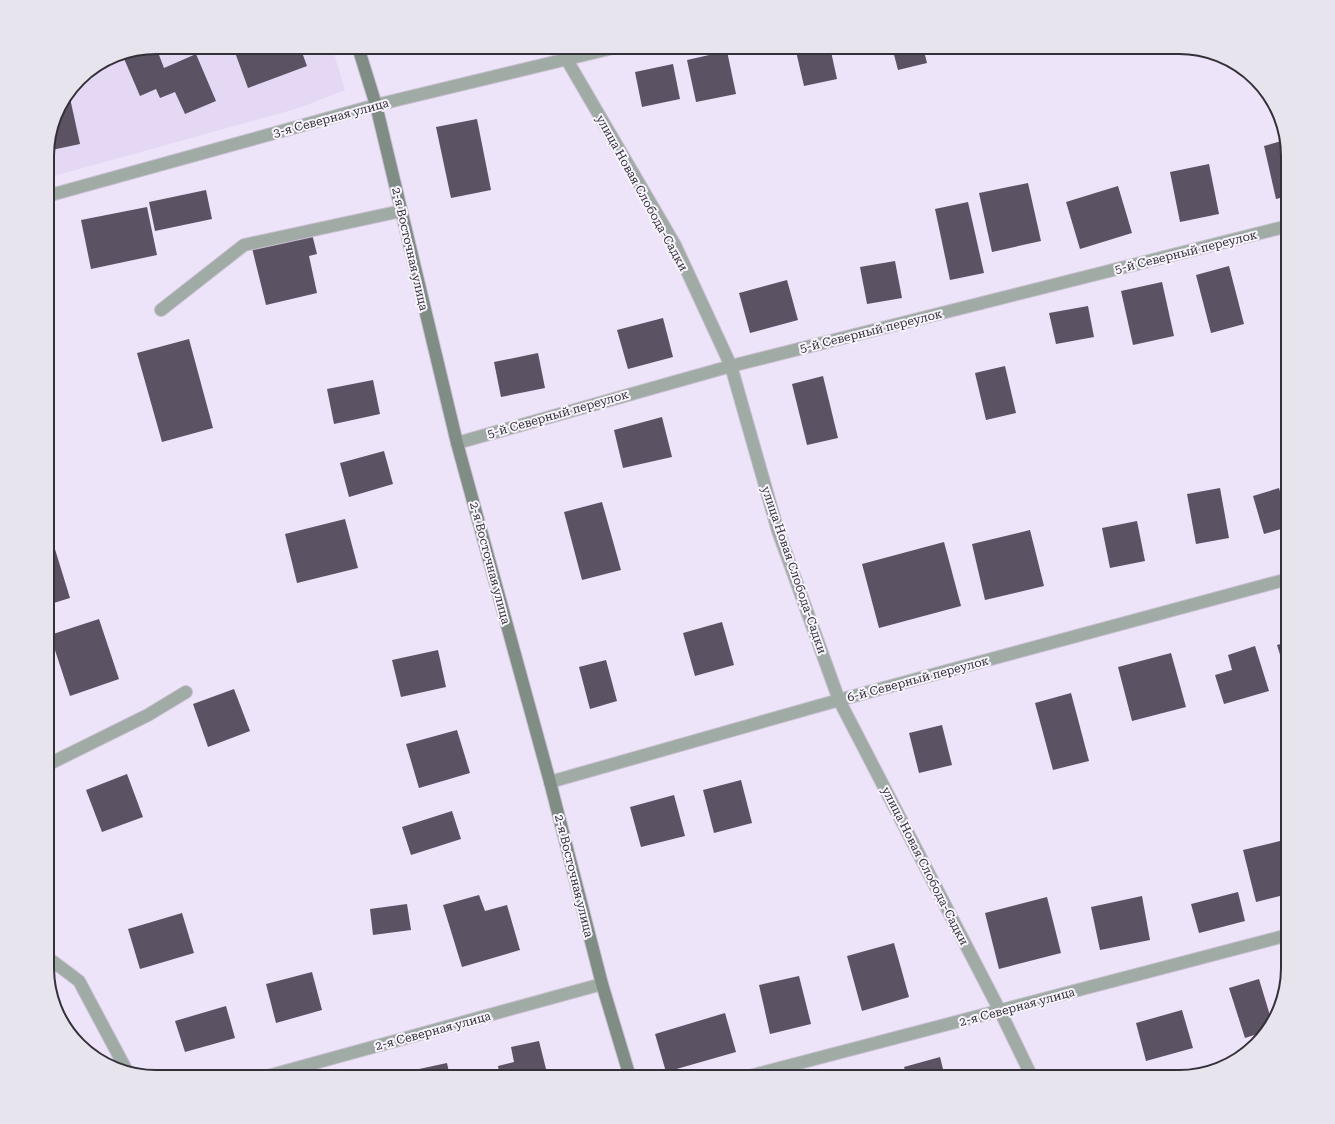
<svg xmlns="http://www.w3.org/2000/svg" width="1335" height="1124" viewBox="0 0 1335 1124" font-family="'Roboto Serif',serif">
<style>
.built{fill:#e5d8f4}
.building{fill:#5b5264}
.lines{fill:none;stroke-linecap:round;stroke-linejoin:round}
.lane-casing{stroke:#c9c0d2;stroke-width:14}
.street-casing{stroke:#c9c0d2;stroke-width:14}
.secondary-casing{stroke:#c9c0d2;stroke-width:14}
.lane{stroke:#a1aba5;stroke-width:12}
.street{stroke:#a1aba5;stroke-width:12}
.secondary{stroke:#7f8d84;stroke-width:12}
.labels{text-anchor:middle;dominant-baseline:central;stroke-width:4;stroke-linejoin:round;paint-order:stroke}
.street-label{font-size:12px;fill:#343038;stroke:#f8f4fd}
.rim{fill:none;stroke:#343038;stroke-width:2}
</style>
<rect width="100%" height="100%" fill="#eee4f9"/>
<polygon class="built" points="156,47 332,47 345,90 299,108 47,178 47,148 58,108 84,74 114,55"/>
<g class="building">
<polygon points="156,47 164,68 196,54 216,101 185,114 175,92 160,98 156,89 140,96 122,54"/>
<polygon points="233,47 300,47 307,66 248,88"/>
<polygon points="795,47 830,47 837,79 804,86"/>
<polygon points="892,47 923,47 927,63 898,70"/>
<polygon points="727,51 736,94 696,102 687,60"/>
<polygon points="673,64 680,99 642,107 635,72"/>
<polygon points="68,95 70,98 80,144 47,151 58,108"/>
<polygon points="477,119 491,190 451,198 436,127"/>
<polygon points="1285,140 1288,156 1288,196 1276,199 1264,146"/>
<polygon points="1209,164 1219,214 1180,222 1170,172"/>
<polygon points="1028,183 1041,241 992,252 979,193"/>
<polygon points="1118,186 1132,233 1080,249 1066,202"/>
<polygon points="206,190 212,219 155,231 149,202"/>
<polygon points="968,202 984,273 950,280 935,209"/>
<polygon points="147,207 157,255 91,269 81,220"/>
<polygon points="312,234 317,254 309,256 317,293 266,305 252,248"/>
<polygon points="895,261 902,298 867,304 860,267"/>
<polygon points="1229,266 1244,324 1211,333 1196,275"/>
<polygon points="787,280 798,320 750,333 739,293"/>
<polygon points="1162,282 1174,336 1133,345 1121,291"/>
<polygon points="1088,306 1094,337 1056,344 1049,313"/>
<polygon points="663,318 673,357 628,369 617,330"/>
<polygon points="189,339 213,428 162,442 137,353"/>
<polygon points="538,353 545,388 501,397 494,362"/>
<polygon points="1005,366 1016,413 986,420 975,373"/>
<polygon points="823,376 838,438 807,445 792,384"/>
<polygon points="373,380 380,414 334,424 327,389"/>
<polygon points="662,417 672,457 623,468 614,430"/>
<polygon points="384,451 393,484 349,497 340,463"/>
<polygon points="1220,488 1229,538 1196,544 1187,494"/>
<polygon points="1279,488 1288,519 1288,527 1264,534 1253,496"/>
<polygon points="602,502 621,570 582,580 564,512"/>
<polygon points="345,519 358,568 297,583 285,534"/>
<polygon points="1137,521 1145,561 1110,568 1102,528"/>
<polygon points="1030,530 1044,586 985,600 972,544"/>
<polygon points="944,542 961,606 879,628 862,564"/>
<polygon points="54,546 70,598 47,605 47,548"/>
<polygon points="99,619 119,679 70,696 50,635"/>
<polygon points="722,622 734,665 695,676 683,633"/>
<polygon points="1288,642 1288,680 1277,645"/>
<polygon points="1255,646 1269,691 1224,704 1215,675 1232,670 1228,655"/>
<polygon points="438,650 446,687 401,697 392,660"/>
<polygon points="1171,653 1186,707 1132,721 1118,667"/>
<polygon points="606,660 617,701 590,709 579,667"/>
<polygon points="234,689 250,731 208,747 193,704"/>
<polygon points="1071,693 1089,761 1053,770 1035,703"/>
<polygon points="942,725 952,765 919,773 909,733"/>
<polygon points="457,730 470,773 419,788 406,744"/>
<polygon points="127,774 143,817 102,832 86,790"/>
<polygon points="741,780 752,823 714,833 703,790"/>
<polygon points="674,795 685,836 641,847 630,807"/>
<polygon points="452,811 461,839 411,855 402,827"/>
<polygon points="1288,839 1288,894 1256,902 1243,850"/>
<polygon points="1238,892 1245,921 1199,933 1191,904"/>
<polygon points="479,895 485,911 507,905 520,950 462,967 443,905"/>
<polygon points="1142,896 1150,940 1100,950 1091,907"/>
<polygon points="1047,897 1061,953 999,969 985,913"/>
<polygon points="407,904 411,930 373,935 370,909"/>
<polygon points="182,913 194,953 140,969 128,929"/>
<polygon points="894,943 909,997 862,1011 847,956"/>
<polygon points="312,972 322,1010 276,1023 266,984"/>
<polygon points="799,976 811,1024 770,1034 759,985"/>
<polygon points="1259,979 1272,1022 1267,1031 1245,1038 1229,988"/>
<polygon points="226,1006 235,1038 185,1052 175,1021"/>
<polygon points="1182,1010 1193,1048 1146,1061 1136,1023"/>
<polygon points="725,1013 736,1052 666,1072 655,1034"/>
<polygon points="539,1041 548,1077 500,1077 498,1066 514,1062 511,1047"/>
<polygon points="940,1057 945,1077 907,1077 904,1067"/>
<polygon points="447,1063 450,1077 421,1077 419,1069"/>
</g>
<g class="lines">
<defs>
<g id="lane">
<polyline points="161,310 244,245 401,211"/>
<polyline points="47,765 148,715 186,692"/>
</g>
<g id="street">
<polyline points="567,60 675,245 731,366 778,531 839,700 1000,1011 1032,1077"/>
<polyline points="47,196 376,105 617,47"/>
<polyline points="457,443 731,366 1288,226"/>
<polyline points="550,782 839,700 1288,579"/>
<polyline points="47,957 79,981 127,1071"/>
<polyline points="264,1077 602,984"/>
<polyline points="746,1077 1288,935"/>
</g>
<polyline id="secondary" points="358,47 376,105 457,443 550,782 602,984 630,1077"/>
</defs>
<use href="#lane" class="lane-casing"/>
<use href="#street" class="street-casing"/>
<use href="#secondary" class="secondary-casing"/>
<use href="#lane" class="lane"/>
<use href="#street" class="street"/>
<use href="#secondary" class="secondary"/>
</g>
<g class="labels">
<g class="street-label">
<text transform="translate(331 118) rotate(-15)">3-я Северная улица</text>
<text transform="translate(642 193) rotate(61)">улица Новая Слобода-Садки</text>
<text transform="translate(410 249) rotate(77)">2-я Восточная улица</text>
<text transform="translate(1186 252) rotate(-14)">5-й Северный переулок</text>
<text transform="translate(871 331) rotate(-14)">5-й Северный переулок</text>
<text transform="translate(558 414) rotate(-16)">5-й Северный переулок</text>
<text transform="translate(490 563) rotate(75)">2-я Восточная улица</text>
<text transform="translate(794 570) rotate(71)">улица Новая Слобода-Садки</text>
<text transform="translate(918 679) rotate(-15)">6-й Северный переулок</text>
<text transform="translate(925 866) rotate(63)">улица Новая Слобода-Садки</text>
<text transform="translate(574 876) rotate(76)">2-я Восточная улица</text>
<text transform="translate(1017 1007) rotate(-15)">2-я Северная улица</text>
<text transform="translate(433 1031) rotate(-15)">2-я Северная улица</text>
</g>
</g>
<path d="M0 0H1335V1124H0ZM156 54H1179A102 102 0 0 1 1281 156V968A102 102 0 0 1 1179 1070H156A102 102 0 0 1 54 968V156A102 102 0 0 1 156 54Z" fill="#e8e4ed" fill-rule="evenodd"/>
<path class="rim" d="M156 54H1179A102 102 0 0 1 1281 156V968A102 102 0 0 1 1179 1070H156A102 102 0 0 1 54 968V156A102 102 0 0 1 156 54Z"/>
</svg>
